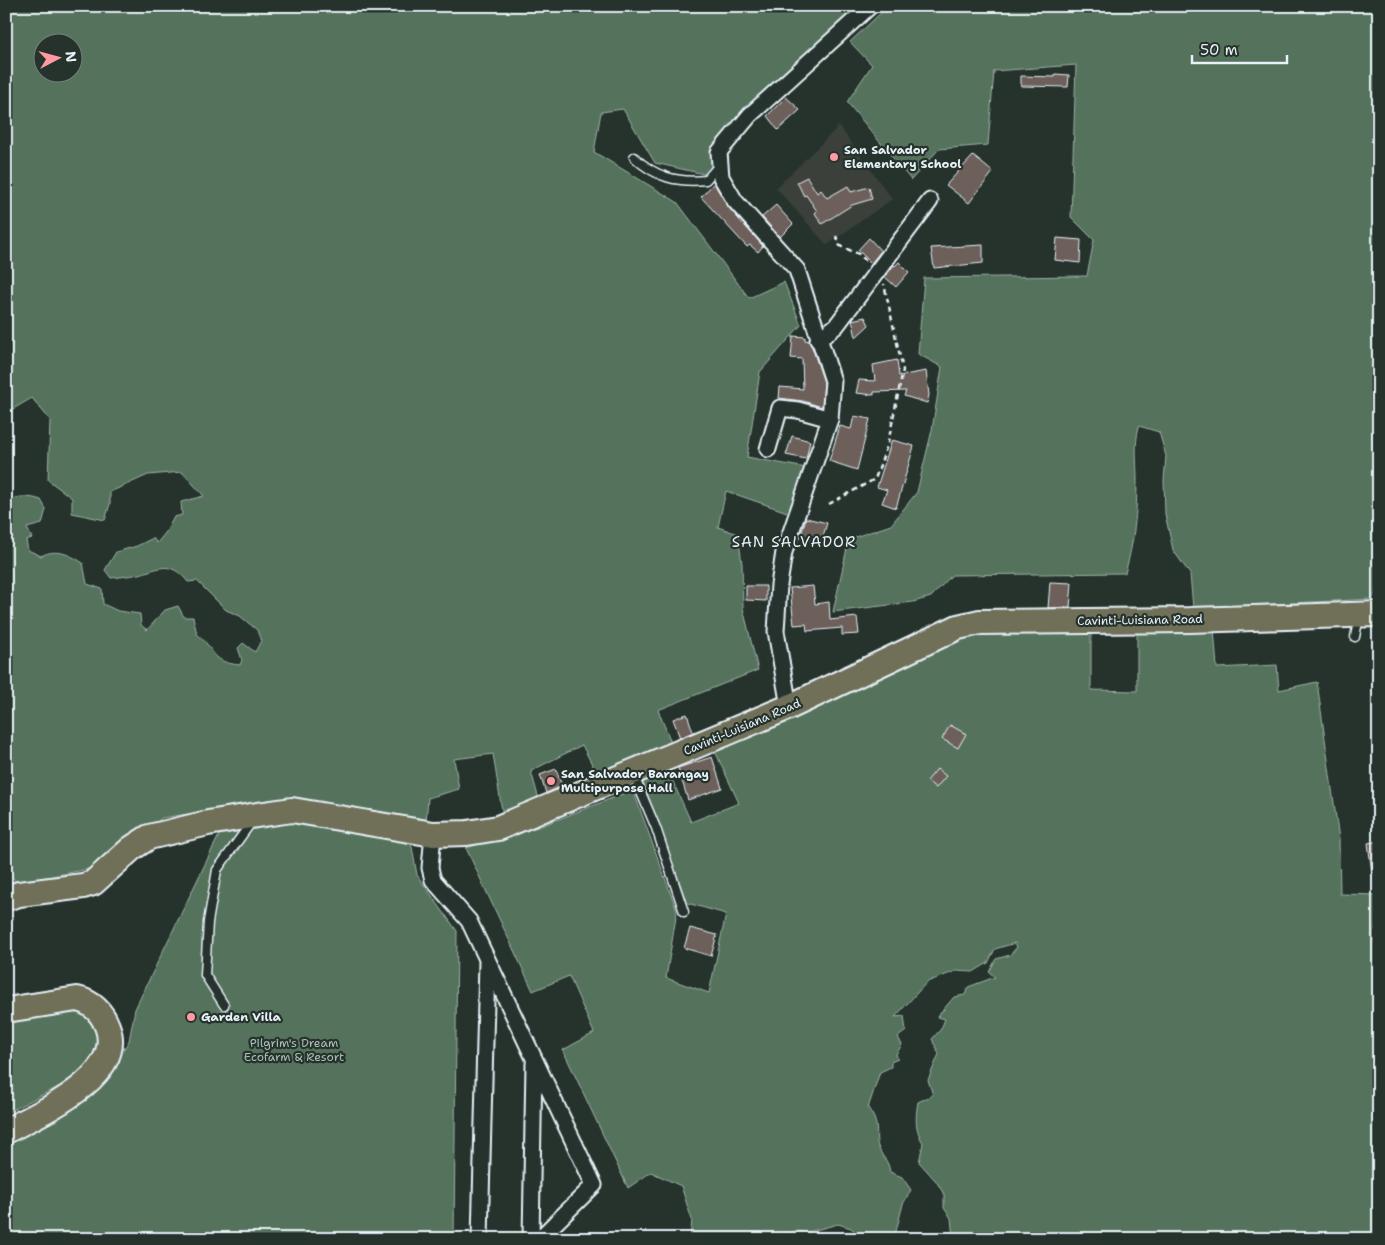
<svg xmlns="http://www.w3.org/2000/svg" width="1385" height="1245" viewBox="0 0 1385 1245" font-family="'Shantell Sans',sans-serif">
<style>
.built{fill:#3b413a}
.green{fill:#54735c;stroke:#9eb2aa;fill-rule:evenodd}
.building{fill:#6d615a;stroke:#e8f1f8}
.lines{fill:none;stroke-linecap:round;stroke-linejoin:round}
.service-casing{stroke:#e8f1f8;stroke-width:11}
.minor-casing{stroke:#e8f1f8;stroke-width:19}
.primary-casing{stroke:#e8f1f8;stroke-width:28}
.path{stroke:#e8f1f8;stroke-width:2.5;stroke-dasharray:5 4;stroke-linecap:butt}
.service{stroke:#26332d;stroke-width:8}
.minor{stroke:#26332d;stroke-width:15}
.primary{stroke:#706f59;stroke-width:24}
.poi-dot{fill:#ff9aa2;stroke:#26332d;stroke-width:2}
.labels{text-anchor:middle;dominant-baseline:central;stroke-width:4.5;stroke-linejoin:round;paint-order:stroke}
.poi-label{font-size:12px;font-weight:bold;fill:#e8f1f8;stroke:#26332d;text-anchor:start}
.street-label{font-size:12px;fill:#e8f1f8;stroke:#26332d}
.park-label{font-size:12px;fill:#adbfba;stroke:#26332d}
.quarter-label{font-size:15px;letter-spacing:1px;fill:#e8f1f8;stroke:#26332d}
</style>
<rect width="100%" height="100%" fill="#26332d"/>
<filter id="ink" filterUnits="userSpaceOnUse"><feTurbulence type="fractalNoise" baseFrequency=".02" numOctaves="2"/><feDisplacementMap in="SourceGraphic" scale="10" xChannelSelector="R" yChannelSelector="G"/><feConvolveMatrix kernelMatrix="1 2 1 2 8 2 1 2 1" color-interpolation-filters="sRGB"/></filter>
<g filter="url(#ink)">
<polygon class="built" points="839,126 892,199 827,245 776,188"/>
<g class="green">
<path d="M6 6H864L720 141 708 175 655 163 623 109 601 112 594 152 677 202 749 298 784 282 801 325 760 372 747 457 806 468 790 513 726 491 718 527 738 534 742 564 743 608 758 670 658 710 673 747 599 778 582 745 531 771 541 807 503 817 493 754 454 759 459 789 428 798 426 822 294 797 162 818 99 867 16 883 6 864V502C18 495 29 496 41 500L46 509 42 524 27 528 32 538 26 540 28 550 41 556C56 548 69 554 83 563L87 584 102 589 103 604 118 611 140 614 141 625 147 630 165 610 178 606 184 617H193L197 634C217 650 209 662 240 665L242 660 238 648 243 643 255 652 261 641 257 630 240 616 226 610 197 581 188 582C170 560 161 568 139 574 130 576 120 577 111 578L105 570 116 552 137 546 153 538 157 543 166 532 174 517 182 515 181 502 204 496 182 472 148 475 110 492V504L105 520 72 513V498L48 480 50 420 32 398 6 413ZM42 42H72V72H42Z"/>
<path d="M888 6H1379V581L1373 599 1193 608 1190 574 1173 550 1165 514 1164 480 1166 456 1159 432 1139 426C1134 447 1137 461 1137 480 1137 512 1134 543 1125 573L952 575 931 597 913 602 833 612 849 539 891 525 917 492 932 430 942 367 918 354 924 278 1087 276 1094 240 1071 217 1076 65 994 71 988 145 939 149 911 180 847 102 872 65 850 42Z"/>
<path d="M1214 628 1217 668 1277 665 1279 690 1317 682 1339 839 1340 894 1379 895V921C1364 937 1383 950 1376 969H1379V1239H953L951 1218 944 1208V1194L936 1181 919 1162 923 1143C915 1129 915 1119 918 1102L933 1095 928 1080 939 1054 932 1039 941 1029 945 1019 937 1017 954 997 965 995 968 987 995 977 989 972 996 959 1010 955 1017 947 1015 943 995 949 988 963 973 972 956 971 927 982 895 1017 904 1016 906 1031 898 1037 902 1045 896 1054 898 1059 891 1062V1067L880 1072 868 1108C883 1128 872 1136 880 1151 885 1161 888 1160 890 1172L902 1177 911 1190 903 1204 894 1239H863L851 1228 838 1224 808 1232 794 1231 776 1239H690L692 1220 681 1186 651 1172 628 1188 563 1050 594 1033 569 976 533 991 466 848 541 826 633 790 677 911 666 978 709 993 726 914 687 903 643 782 669 773 691 822 739 803 714 749 915 658 979 631H1091V690L1137 691V632Z"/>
<polygon points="298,813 410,836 417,875 457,931 454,1239 6,1239 6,1134 108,1073 129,1041 135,1009 222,829"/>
<polygon points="75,1008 93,1018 102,1038 93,1064 60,1086 6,1113 6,1016"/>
</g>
<g class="building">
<polygon points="1055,74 1069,75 1068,87 1021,86 1021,76 1055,77"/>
<polygon points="786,97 800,110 778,130 767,116"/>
<polygon points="973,156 993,172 969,203 946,185"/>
<polygon points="807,177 817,193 821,190 827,198 848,186 851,192 869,187 872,199 852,205 822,224 815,213 817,211 806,195 804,196 797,182"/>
<polygon points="714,183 728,207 763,246 758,252 750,245 747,247 701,197"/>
<polygon points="776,205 793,224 780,237 762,217"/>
<polygon points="869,238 881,251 871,263 858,250"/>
<polygon points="1057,238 1081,240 1080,263 1055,260"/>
<polygon points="983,245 983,263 934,268 931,248"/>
<polygon points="899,262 909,272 896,287 885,277 894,265 895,266"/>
<polygon points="865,317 869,325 856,337 852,320"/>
<polygon points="793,336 805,337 805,340 809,341 812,347 824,382 822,407 803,401 779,398 780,387 803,389 802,359 791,358"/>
<polygon points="897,360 899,376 926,371 929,395 927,403 904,396 906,391 874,392 874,395 856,393 859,380 875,381 873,365"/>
<polygon points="854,416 870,419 857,470 829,461 840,426 851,429"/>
<polygon points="792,436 810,441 806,459 786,455"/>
<polygon points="892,440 914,446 896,508 882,503 887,490 877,487"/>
<polygon points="806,518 827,523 821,543 800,538"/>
<polygon points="1050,582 1072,583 1070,607 1048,608"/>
<polygon points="746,586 766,586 766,601 746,600"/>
<polygon points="813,586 815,604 829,602 830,620 857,617 859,634 842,635 842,628 807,631 806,624 794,625 790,588"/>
<polygon points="687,714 693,732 680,738 673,719"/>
<polygon points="950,725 966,734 958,748 942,739"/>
<polygon points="712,757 722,788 688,800 678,768"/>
<polygon points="556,769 562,786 546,793 540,775"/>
<polygon points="937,769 946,776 936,788 927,781"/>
<polygon points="1379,841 1379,872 1372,873 1368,843"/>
<polygon points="690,928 717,935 711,956 684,948"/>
</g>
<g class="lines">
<defs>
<g id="service">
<path d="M634 157C655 177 677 183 706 180L719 165"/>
<polyline points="1355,637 1359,616"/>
<polyline points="634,776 656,828 684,912"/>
<polyline points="224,1005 205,975 208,922 217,870 253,820"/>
</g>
<g id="minor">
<polyline points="818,340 836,326 930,201"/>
<polyline points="768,449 780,408 798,410 830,419"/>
<polyline points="789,707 776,631 779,585 784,552 830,419 833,381 797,270 735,201 721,177 719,152 750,115 870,6"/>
<polyline points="433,834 430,868 433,880 469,921 594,1185 539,1239"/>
<polyline points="480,1239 487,962"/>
<polyline points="531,1239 534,1063"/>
</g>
<g id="primary">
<polyline points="6,898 19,894 83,886 93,883 132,848 149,837 208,823 257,815 292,810 433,834 467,833 498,828 789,707 958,627 980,622 1190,620 1379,614"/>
<path d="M6 1010 77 999C92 1002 102 1013 107 1026 127 1076 40 1113 6 1131"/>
</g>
</defs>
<use href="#service" class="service-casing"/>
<use href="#minor" class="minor-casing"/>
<use href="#primary" class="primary-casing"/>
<g class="path">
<polyline points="836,236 840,246 859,254 867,262"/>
<polyline points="829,504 875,479 888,443 903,370 884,284"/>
</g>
<use href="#service" class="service"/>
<use href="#minor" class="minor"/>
<use href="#primary" class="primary"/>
</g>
</g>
<g class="poi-dot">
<circle cx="834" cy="157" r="5"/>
<circle cx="551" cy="781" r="5"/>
<circle cx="191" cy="1017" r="5"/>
</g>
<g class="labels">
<g class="poi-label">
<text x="844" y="150">San Salvador<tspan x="844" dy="14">Elementary School</tspan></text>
<text x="561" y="774">San Salvador Barangay<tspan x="561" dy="14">Multipurpose Hall</tspan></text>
<text x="201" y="1017">Garden Villa</text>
</g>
<g class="street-label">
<text transform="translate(1140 620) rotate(-1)">Cavinti-Luisiana Road</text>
<text transform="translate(742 727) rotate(-23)">Cavinti-Luisiana Road</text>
</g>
<g class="park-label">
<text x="294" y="1043">Pilgrim's Dream<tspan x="294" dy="14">Ecofarm &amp; Resort</tspan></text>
</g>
<g class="quarter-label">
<text x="794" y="542">SAN SALVADOR</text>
</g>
</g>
<rect width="1385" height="1245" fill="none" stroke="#26332d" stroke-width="25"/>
<rect x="12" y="12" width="1360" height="1220" fill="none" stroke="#e8f1f8" stroke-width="2" filter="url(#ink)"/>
<g transform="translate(58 58) rotate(84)"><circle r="24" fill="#26332d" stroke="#747f7e"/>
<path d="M0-4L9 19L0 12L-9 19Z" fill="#ff9aa2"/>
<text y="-8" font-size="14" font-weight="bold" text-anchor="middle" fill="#e8f1f8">N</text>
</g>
<path d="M1192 55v8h95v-8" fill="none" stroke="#e8f1f8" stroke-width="2.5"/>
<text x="1200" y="55" font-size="15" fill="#e8f1f8" stroke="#26332d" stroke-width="4" paint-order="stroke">50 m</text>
</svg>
